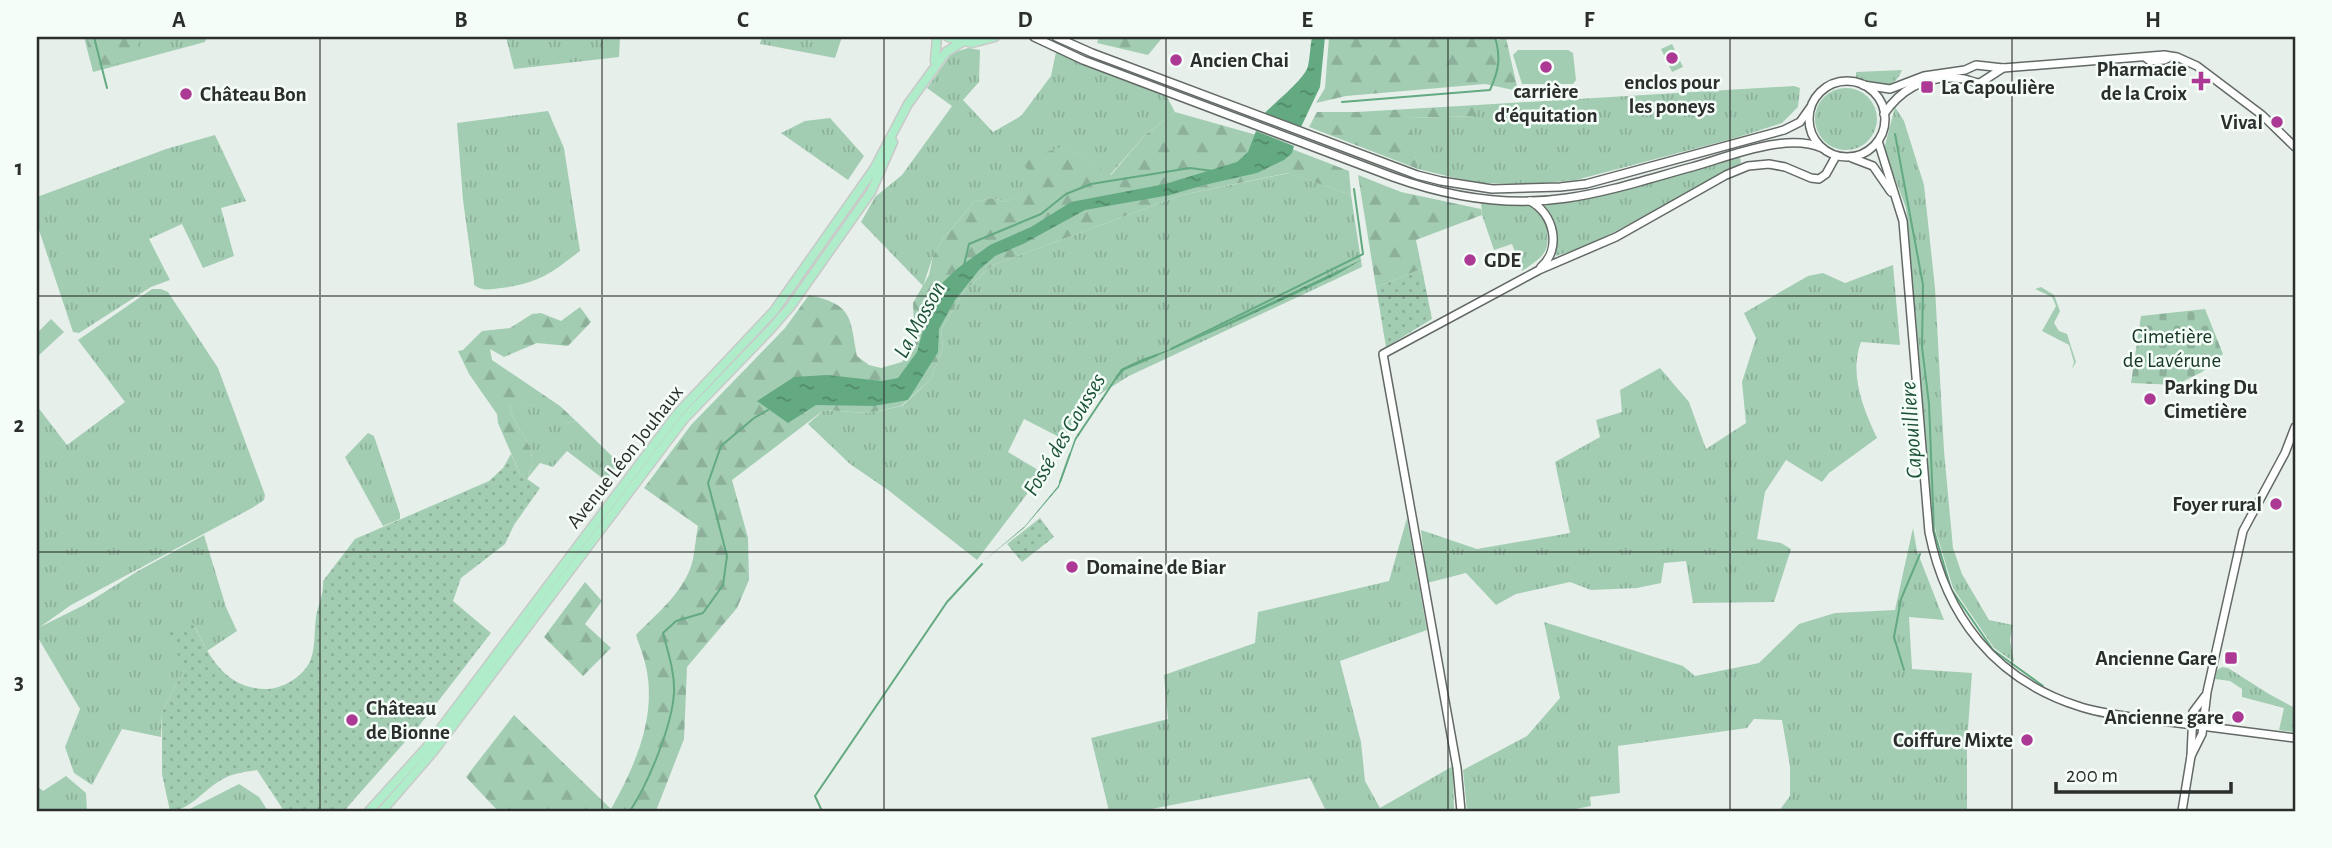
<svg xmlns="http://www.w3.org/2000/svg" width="2332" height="848" viewBox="0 0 2332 848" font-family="'Alegreya Sans',sans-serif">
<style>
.grass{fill:url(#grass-tufts)}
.forest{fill:url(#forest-firs)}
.cemetery{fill:url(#cemetery-stones)}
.garden{fill:url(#garden-dots)}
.pitch{fill:#a3cdb3}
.water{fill:url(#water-ripples)}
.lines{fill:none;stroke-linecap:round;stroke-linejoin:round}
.stream{stroke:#63a981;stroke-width:2}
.secondary-casing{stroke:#636a65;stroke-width:10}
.primary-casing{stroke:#c8c9c8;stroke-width:11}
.secondary{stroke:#fff;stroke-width:7}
.primary{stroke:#afecca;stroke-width:8}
.grid{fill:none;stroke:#2b2e2c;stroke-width:2;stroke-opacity:0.55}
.poi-dot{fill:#ac3993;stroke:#f4fdf7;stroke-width:2.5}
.labels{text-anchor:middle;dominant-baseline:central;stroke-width:5;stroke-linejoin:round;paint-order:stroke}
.poi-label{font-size:21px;font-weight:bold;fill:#2b2e2c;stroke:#f4fdf7;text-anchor:start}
.park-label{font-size:21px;fill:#163524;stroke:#f4fdf7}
.street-label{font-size:21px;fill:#2b2e2c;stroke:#f4fdf7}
.water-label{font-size:23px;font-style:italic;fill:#1d5237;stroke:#f4fdf7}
.neatline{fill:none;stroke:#2b2e2c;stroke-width:2.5}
.grid-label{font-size:23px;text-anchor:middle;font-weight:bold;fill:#2b2e2c}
</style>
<defs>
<pattern id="grass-tufts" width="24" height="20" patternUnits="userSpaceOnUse" patternTransform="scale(1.75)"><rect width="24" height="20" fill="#a3cdb3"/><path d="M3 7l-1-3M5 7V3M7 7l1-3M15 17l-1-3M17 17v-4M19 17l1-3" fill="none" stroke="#8cb09a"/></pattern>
<pattern id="forest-firs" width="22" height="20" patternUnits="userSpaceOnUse" patternTransform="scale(1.75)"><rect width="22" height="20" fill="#a3cdb3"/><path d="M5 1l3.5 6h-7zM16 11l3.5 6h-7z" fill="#8cb09a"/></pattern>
<pattern id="cemetery-stones" width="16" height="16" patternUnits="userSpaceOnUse" patternTransform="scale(1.75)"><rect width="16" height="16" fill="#a3cdb3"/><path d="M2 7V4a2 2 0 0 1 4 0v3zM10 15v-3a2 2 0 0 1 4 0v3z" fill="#8cb09a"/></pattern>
<pattern id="garden-dots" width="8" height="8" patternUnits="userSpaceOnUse" patternTransform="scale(1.75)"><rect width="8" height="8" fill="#a3cdb3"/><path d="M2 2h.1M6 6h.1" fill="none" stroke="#8cb09a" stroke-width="1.8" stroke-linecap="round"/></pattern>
<pattern id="water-ripples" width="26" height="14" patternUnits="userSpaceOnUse" patternTransform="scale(1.75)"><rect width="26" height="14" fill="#63a981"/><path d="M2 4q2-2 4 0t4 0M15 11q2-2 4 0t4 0" fill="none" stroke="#528a6a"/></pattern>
</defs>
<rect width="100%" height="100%" fill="#e7efea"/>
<g class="grass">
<polygon points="84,37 207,37 205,42 93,72"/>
<polygon points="506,37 620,37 619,57 514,69"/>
<polygon points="762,37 842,37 835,58 760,44"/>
<polygon points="968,48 980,50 979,82 963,100 993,132 1021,116 1051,76 1056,52 1167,97 1175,112 1145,135 1110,175 1067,148 1022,161 1040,185 1006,202 992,198 974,202 943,239 933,256 923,286 861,222 875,197 902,175 952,106 927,88 952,53"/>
<path d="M1902 70C1894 92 1874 86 1856 79V72Z"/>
<polygon points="1794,86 1800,88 1798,107 1782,123 1735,138 1576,180 1532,184 1476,183 1418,169 1407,118 1477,116 1477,105"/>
<circle cx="1846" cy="119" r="31"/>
<polygon points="1895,107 1904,121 1924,185 1935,288 1944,451 1953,548 1962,574 1989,620 2013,625 2010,640 2014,662 1994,648 1953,588 1936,532 1929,486 1906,208 1884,149"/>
<path d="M548 111 564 148 580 251C550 274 539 283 501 288 491 289 483 292 474 285V280L463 200 457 123Z"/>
<polygon points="830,118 864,156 848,180 781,133 805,121"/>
<polygon points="215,135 246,201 221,208 234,256 203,268 182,224 149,239 170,280 151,287 79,333 73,332 37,224 37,197 166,149"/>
<path d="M1740 157 1741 163 1686 195 1589 245 1556 256C1555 233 1561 224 1544 205L1606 194Z"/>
<polygon points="1289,173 1351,195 1362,267 1129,376 1084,404 1063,439 1024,419 1008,452 1043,473 977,560 888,490 850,464 808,424 824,410 868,413 902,406 931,379 943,348 941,330 964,291 993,265 1182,195"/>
<path d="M1481 202 1530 205 1545 219C1551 250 1548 254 1522 271L1512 244 1494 250 1482 215Z"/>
<path d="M1893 265 1900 345 1861 342C1849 373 1863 409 1877 438L1829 473 1822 482 1786 460 1765 492 1757 539 1781 543 1791 549 1774 602 1693 603 1686 561 1664 563 1661 583 1637 588 1591 590 1570 582 1516 594 1496 605 1466 573 1427 583 1421 530 1477 549 1570 533 1555 462 1600 437 1596 420 1622 412 1620 390 1660 368 1689 402 1706 449 1746 423 1742 382 1756 338 1744 313 1808 276 1823 273 1845 283Z"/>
<polygon points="2041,287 2054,295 2060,311 2054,323 2059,331 2067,334 2076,362 2072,369 2074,362 2069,345 2042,331 2056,306 2052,297 2035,289"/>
<polygon points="152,289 161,289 168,292 218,368 265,495 264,500 252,508 71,605 40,627 84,605 138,571 204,535 226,607 237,631 207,651 193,623 184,670 162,712 161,737 122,729 92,785 74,773 65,747 80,709 37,636 37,406 67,445 125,402 78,340"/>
<path d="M519 404C540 404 551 409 566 423L576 421 619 463 606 481 567 451 553 467 540 463 527 479C528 474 532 468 532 463 534 441 512 426 510 406Z"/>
<polygon points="368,433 374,436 400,514 400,519 383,526 345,457"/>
<polygon points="1407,518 1427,630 1340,661 1361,742 1365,781 1380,808 1453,766 1454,811 1326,811 1310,778 1141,811 1109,811 1091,738 1168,719 1164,675 1255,643 1258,612 1389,581"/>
<polygon points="1913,528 1917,551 1944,620 1909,617 1912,669 1972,673 1967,743 1967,811 1779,811 1790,796 1790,766 1782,720 1754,719 1747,728 1618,746 1620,793 1590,797 1591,806 1565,811 1467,811 1463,770 1527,736 1560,698 1544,622 1683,666 1695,676 1759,663 1799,624 1835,613 1895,610"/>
<polygon points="2222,667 2228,668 2269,694 2295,708 2295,732 2279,730 2284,708 2242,697 2242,689 2230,681 2215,679 2217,670"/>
<polygon points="66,776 86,793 87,811 37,811 37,786 43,791"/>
<polygon points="239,784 259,797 268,811 186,811"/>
</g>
<g class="forest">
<polygon points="86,37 138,37 137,42 142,57 95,69"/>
<polygon points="1099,37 1163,37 1148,55 1097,43"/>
<polygon points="1329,37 1495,37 1497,40 1506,38 1518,91 1485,84 1346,96 1316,103 1325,88"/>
<polygon points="1477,105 1477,116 1408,118 1418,169 1309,127 1317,112 1356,112"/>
<path d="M1175 112 1253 134 1349 171 1351 195 1288 173 1182 195 993 265 964 291 941 330 943 348 931 379 901 406 868 413 824 410 732 480 748 538 749 580 737 608 687 667 684 739 656 811H498L466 777 514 715 611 809C635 766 657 717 646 667 644 656 639 645 636 635 657 613 686 591 693 559 695 548 696 537 698 526L644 488 691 425 785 328 809 295C852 305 850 315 857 356L869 365 881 368 902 362 915 344 913 303 929 275 933 256 943 239 974 202 992 198 1006 202 1039 185 1021 161 1064 146 1111 175 1145 135Z"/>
<polygon points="1358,175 1401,192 1481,209 1482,215 1416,240 1422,269 1376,287"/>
<path d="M580 307 591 322 568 346 537 343 504 357 490 349 492 360 560 406 576 421 566 423C548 408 534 401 510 406 512 426 534 441 532 463 532 468 528 474 527 479L520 474 498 423 497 414 469 374 458 351 463 350 482 331 510 328 532 314 541 313 561 321Z"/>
<polygon points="585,582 602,601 585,624 611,648 583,676 544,637"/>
</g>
<polygon class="cemetery" points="2205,309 2223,354 2202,372 2176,385 2131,383 2141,316"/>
<g class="garden">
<polygon points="1422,269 1432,319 1386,347 1376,287"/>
<path d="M511 454 520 474 540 488 514 525 505 544 461 578 453 601 491 633 419 726 344 811H284L257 770C245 772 233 773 223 779 205 788 190 811 170 811L162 774V712L184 670 168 633 193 623C209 657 226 690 268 689 283 688 300 678 308 665 316 653 314 631 316 617 318 604 324 594 323 581L355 539 489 481 503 468Z"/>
<polygon points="1040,518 1054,537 1022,562 1007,544"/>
</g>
<g class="pitch">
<polygon points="1672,44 1683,67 1672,72 1661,49"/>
<polygon points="1518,50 1568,50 1573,53 1576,80 1573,84 1522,84 1513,55"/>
<polygon points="51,319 64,332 37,357 37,333"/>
</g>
<g class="water">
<path d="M1312 37H1325L1320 87 1301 127 1265 113C1275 102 1305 79 1308 66 1310 57 1310 47 1312 37Z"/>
<polygon points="1256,131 1294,146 1292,153 1284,160 1257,173 1204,185 1170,195 1085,210 1025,243 995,256 979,270 955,300 939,329 938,352 908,400 874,406 816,405 788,423 757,401 794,377 827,375 882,381 898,378 917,352 930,305 941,284 958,268 990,245 1031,227 1071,202 1165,184 1237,162 1248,152"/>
<polygon points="1363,259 1336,275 1242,319 1122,371 1076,440 1059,487 1024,528 981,563 1025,526 1058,486 1075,438 1121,369 1142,359 1174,348"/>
</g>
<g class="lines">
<g class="stream">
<polyline points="94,37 107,88"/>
<path d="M1342 102 1490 90C1499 70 1501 58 1495 37"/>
<polyline points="1895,134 1923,285 1922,347 1929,404 1934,531 1951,589 1993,650 2043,686"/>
<polyline points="964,265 969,244 1041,214 1066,194 1091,184 1190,168 1213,171"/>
<polyline points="1171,349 1363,254 1354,189"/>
<polyline points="1116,378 1124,369 1157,355"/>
<polyline points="1060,482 1070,454"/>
<polyline points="1904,670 1894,637 1901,599 1920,554"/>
<path d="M630 811C648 784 672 726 674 693 675 673 668 652 663 633L676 621 703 613 723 585 727 556 708 483 721 446 754 418 768 410"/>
<polyline points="822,811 815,796 947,602 982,564"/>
</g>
<defs>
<g id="secondary">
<path d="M1034 37 1083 60 1393 177C1449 197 1508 207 1567 198 1609 192 1651 178 1692 167 1728 157 1786 132 1822 148"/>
<polyline points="1056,37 1092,53 1417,175 1441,181 1492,189 1560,187 1586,184 1784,130 1800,122 1810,108"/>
<polyline points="2146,58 2150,61 2164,60 2168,58"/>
<circle cx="1847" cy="119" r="38"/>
<polyline points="1863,85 1890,89 1924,76 1965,70 1976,65 2003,68 2164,55 2177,57 2197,66 2262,115 2295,147"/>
<path d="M1884 114C1903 86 1930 74 1964 79 1970 80 1973 83 1980 83L2003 68"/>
<path d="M1878 141 1903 221 1929 532C1946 616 1994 679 2078 706 2104 715 2135 717 2162 721 2206 727 2251 732 2295 738"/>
<polyline points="1852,158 1873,166 1891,192"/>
<path d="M1530 201C1554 213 1562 249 1541 267"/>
<polyline points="2191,756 2202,734 2207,692 2243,531 2285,453 2295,427"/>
<polyline points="1461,811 1457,768 1383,354 1539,270 1616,237 1726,175 1748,166 1769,164 1785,167 1811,178 1819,179 1826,174 1836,156"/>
<polyline points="2182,811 2191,756 2193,712 2205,696"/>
</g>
<g id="primary">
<polyline points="948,37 972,43 995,37"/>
<polyline points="935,61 937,37"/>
<polyline points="369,811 426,748 677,414 774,311 874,169 908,104 946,52 962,42"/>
<polyline points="382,811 433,752 684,419 770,330 790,307 871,192 893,142"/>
</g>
</defs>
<use href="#secondary" class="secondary-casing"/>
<use href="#primary" class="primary-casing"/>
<use href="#secondary" class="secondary"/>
<use href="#primary" class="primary"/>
</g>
<path class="grid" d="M320 37V811M602 37V811M884 37V811M1166 37V811M1448 37V811M1730 37V811M2012 37V811M37 296H2295M37 552H2295"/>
<g class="poi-dot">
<circle cx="1672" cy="58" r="7"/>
<circle cx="1176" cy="60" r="7"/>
<circle cx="1546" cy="67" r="7"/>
<path d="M2197.5 70.5h7v7h7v7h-7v7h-7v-7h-7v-7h7z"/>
<rect x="1920" y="80" width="14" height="14" rx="3.5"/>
<circle cx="186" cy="94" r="7"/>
<circle cx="2277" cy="122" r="7"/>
<circle cx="1470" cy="260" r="7"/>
<circle cx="2150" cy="399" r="7"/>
<circle cx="2276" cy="504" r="7"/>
<circle cx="1072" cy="567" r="7"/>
<rect x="2224" y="651" width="14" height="14" rx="3.5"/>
<circle cx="2238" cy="717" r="7"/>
<circle cx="352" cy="720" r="7"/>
<circle cx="2027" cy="740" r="7"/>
</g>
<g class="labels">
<g class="poi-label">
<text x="1190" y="60">Ancien Chai</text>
<text x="2187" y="69" text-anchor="end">Pharmacie<tspan x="2187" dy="24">de la Croix</tspan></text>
<text x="1672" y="82" text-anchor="middle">enclos pour<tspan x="1672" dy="24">les poneys</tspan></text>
<text x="1941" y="87">La Capoulière</text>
<text x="1546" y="91" text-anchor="middle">carrière<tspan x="1546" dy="24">d'équitation</tspan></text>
<text x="200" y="94">Château Bon</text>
<text x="2263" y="122" text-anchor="end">Vival</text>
<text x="1484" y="260">GDE</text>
<text x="2164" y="387">Parking Du<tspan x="2164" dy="24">Cimetière</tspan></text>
<text x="2262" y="504" text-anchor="end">Foyer rural</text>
<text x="1086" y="567">Domaine de Biar</text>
<text x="2217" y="658" text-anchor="end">Ancienne Gare</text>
<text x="366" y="708">Château<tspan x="366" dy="24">de Bionne</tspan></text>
<text x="2224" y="717" text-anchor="end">Ancienne gare</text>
<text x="2013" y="740" text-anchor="end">Coiffure Mixte</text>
</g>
<g class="park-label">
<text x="2172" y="336">Cimetière<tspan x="2172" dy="24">de Lavérune</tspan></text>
</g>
<g class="street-label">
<text transform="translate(625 457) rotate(-52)">Avenue Léon Jouhaux</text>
</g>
<g class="water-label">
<text transform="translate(920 320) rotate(-61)">La Mosson</text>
<text transform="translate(1912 430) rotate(-94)">Capouilliere</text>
<text transform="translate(1065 435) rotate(-59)">Fossé des Gousses</text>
</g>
</g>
<rect width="2332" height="848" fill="none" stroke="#f4fdf7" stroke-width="77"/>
<path d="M2056 782v10h175v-10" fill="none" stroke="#2b2e2c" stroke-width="3.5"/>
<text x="2066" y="782" font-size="21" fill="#2b2e2c" stroke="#f4fdf7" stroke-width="5" paint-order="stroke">200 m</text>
<rect x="38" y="38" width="2256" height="772" class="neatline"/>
<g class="grid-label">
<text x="179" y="27">A</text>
<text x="461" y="27">B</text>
<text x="743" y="27">C</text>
<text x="1025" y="27">D</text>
<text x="1307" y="27">E</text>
<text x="1589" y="27">F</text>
<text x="1871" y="27">G</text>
<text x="2153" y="27">H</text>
<text x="19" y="175">1</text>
<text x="19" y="432">2</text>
<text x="19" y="689">3</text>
</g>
</svg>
